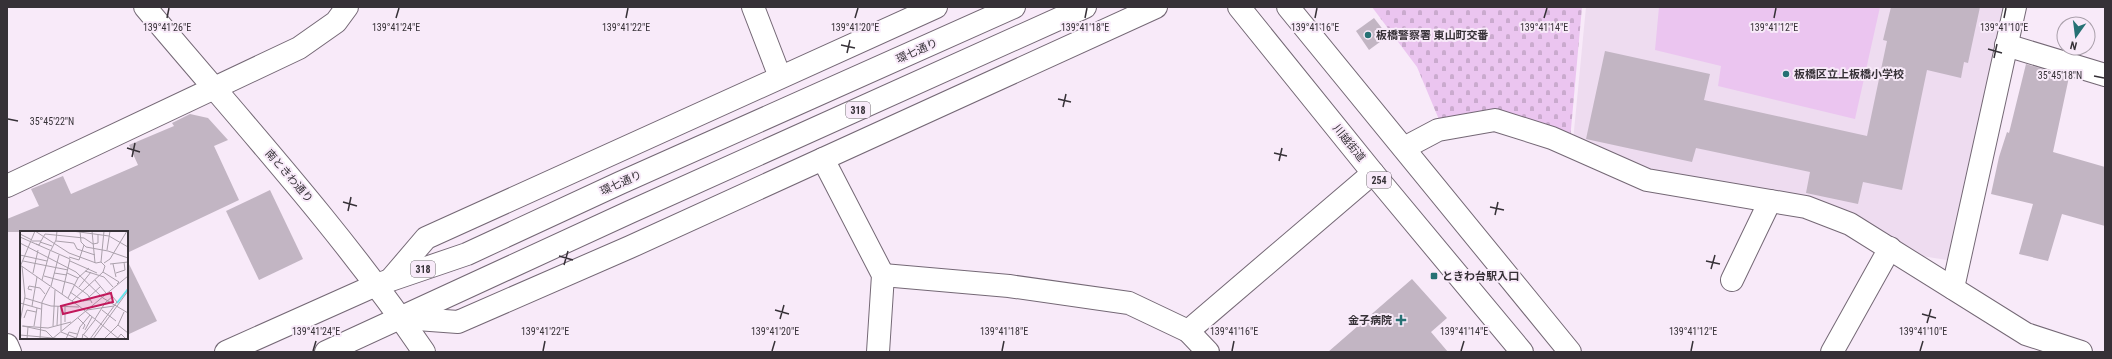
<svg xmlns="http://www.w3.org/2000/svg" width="2112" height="359" viewBox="0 0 2112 359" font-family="'Roboto Condensed','Noto Sans JP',sans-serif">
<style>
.built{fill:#eedcf0}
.grass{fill:#ebc5f0}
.cemetery{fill:url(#cemetery-stones)}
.building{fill:#c2b5c3}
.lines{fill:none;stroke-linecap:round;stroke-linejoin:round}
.minor-casing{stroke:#746875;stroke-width:24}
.major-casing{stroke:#746875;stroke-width:24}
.highway-casing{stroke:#746875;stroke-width:24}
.minor{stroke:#fff;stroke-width:22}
.major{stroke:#fff;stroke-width:22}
.highway{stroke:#fff;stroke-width:22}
.ticks{fill:none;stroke:#363137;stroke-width:1.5}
.poi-dot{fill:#267174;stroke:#f8eaf9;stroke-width:1.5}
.labels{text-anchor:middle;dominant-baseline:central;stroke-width:4;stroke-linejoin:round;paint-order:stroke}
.shield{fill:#f8eaf9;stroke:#706871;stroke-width:1}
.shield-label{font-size:10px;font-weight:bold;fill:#363137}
.poi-label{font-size:11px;font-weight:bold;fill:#363137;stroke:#f8eaf9;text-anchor:start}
.street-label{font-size:11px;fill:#363137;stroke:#f8eaf9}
.inset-river{fill:none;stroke:#60e6ed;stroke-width:2}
.inset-road{fill:none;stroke:#aaa0ab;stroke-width:1}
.view{fill:#c2185b;fill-opacity:0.15;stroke:#c2185b;stroke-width:2}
.inset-edge{fill:none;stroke:#363137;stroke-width:2}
.ticks-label{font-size:10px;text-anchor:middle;fill:#363137;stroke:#f8eaf9;stroke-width:4;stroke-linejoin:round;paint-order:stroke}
</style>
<defs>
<pattern id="cemetery-stones" width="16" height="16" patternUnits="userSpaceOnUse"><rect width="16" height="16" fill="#ebc5f0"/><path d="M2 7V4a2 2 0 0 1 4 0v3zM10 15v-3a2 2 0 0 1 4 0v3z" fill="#caaace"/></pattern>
</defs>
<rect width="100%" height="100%" fill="#f8eaf9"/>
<polygon class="built" points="1586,7 2006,7 1953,261 1922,256 1854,215 1648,174 1573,141"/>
<polygon class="grass" points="1659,7 1880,7 1855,119 1718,86 1721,66 1655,50"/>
<polygon class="cemetery" points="1372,7 1582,7 1570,140 1440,122 1417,67"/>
<g class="building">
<polygon points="1891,7 1980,7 1968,63 1964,62 1961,78 1927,70 1902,190 1863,182 1858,204 1806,193 1810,172 1696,148 1692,162 1586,139 1605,51 1710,74 1704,100 1867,136 1887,41 1883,40"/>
<polygon points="1374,18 1388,36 1369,50 1356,31"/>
<polygon points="2026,64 2069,77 2053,152 2105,167 2105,226 2062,214 2048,261 2019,254 2033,204 1991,194 1999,157 2007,132 2009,133"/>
<polygon points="190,114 208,118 228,140 214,146 239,200 127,253 127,232 7,232 7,219 39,206 31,189 63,176 71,194 138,165 129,145 174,126 172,123"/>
<polygon points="270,190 303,259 259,280 226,211"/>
<polygon points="127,260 157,321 127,335"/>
<polygon points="1412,279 1447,318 1431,332 1448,352 1328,352"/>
</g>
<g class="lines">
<defs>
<g id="minor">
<path d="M145 7C240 120 341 230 424 352"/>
<polyline points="753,7 780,77"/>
<polyline points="2006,45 2105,75"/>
<polyline points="1404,148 1438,130 1495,120 1552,138 1647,180 1806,207 1850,224 2026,334 2081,352"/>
<polyline points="823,159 883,275 878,352"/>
<polyline points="7,186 299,48 336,22 347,7"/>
<polyline points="883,275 1009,286 1129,303 1188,331 1208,352"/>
<polyline points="1732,280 1770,201"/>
<polyline points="1953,288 2015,7"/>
<polyline points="1188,331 1373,173"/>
<polyline points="7,345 10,352"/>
<polyline points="1832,352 1890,248"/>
</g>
<g id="major">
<polyline points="391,279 426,238 936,7"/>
<polyline points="403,318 458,322 630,247 1156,7"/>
<polyline points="226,352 376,285 467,254 620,183 1014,7"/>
<polyline points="326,352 630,212 1085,7"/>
</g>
<g id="highway">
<polyline points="1239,7 1373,173 1522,352"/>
<polyline points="1288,7 1570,352"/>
</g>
</defs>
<use href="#minor" class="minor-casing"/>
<use href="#major" class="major-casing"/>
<use href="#highway" class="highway-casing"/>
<use href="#minor" class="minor"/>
<use href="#major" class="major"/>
<use href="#highway" class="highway"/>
</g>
<path class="ticks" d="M167 18 169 8M396 18 399 8M626 18 628 8M855 18 858 8M1085 18 1087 8M1315 18 1317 8M1544 18 1547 8M1774 18 1776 8M2004 18 2006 8M841 45 855 48M1988 49 2002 53M847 53 850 40M1994 58 1997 44M2094 76 2104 78M1058 99 1071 102M1063 107 1066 94M8 119 18 121M127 148 140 152M1274 153 1287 156M132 157 135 143M1279 161 1282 148M343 202 357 206M1490 207 1504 210M348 211 351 197M1495 215 1498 202M559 256 573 260M1706 261 1720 264M564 265 568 251M1711 269 1715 255M775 310 789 314M1922 314 1936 318M780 319 784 305M1927 323 1931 309M313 351 316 341M543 351 545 341M772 351 775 341M1002 351 1004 341M1232 351 1234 341M1461 351 1464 341M1691 351 1693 341M1920 351 1923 341"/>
<g class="poi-dot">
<circle cx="1368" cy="35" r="4"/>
<circle cx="1786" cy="74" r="4"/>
<rect x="1430" y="272" width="8" height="8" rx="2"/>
<path d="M1399 314h4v4h4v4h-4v4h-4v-4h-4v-4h4z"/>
</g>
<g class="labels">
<g class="shield">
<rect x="846" y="102" width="24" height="16" rx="3"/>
<rect x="1367" y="172" width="24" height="16" rx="3"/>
<rect x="411" y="261" width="24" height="16" rx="3"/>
</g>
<g class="shield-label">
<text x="858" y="110">318</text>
<text x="1379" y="180">254</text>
<text x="423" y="269">318</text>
</g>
<g class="poi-label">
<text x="1376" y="35">板橋警察署 東山町交番</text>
<text x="1794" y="74">板橋区立上板橋小学校</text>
<text x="1442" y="276">ときわ台駅入口</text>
<text x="1392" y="320" text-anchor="end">金子病院</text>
</g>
<g class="street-label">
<text transform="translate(917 51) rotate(-24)">環七通り</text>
<text transform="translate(1349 143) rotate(51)">川越街道</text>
<text transform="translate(289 176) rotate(49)">南ときわ通り</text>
<text transform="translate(621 183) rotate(-24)">環七通り</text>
</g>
</g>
<g transform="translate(20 231)">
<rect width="108" height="108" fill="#f8eaf9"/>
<path class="inset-river" d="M97 72 108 58"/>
<path class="inset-road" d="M15 0 49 22 76 32 81 31M52 0 89 5 108 16M60 0 61 11 66 16 88 20 108 27M72 0 75 32M0 3 12 9M0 6 50 28 42 63M12 10H21L19 14 16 13M21 10 25 3 64 7 73 13 78 12V4M36 10 54 12 57 18 75 24M20 11 32 15M0 12 56 41 83 67 108 82M31 19 36 9 37 0M87 19 90 0M0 24 27 30M49 26 59 29 64 14M3 30 48 39M50 30 77 42M81 31 84 0M84 32 90 28 107 0M90 33 108 31M93 33 96 46M0 34 59 75 99 108M0 36 15 0M65 40 84 46 93 56M83 41 99 51 97 53M13 42 18 19M34 42 47 44M47 42 58 47M96 42 105 39 104 31M24 45 53 53 68 64 72 72M22 49 30 20M75 49 86 62M31 55 39 24M59 56 71 41M12 59 8 58 9 55 20 57 25 63M50 61 63 70 70 69M69 66 81 55M5 67 31 75 59 76M48 67 58 47 69 37M52 70 83 41 85 35 81 31M0 72 21 78M12 75 17 46M45 75V91M67 79 94 75M82 79 96 90M104 81 98 94 108 102M4 87 7 79 16 81M58 87 65 94 63 98M75 88 85 72 93 65M0 91 5 65 2 35M37 94 38 75M2 95 28 97 51 91M3 95 26 100 33 107 41 108M14 95 17 77M33 95 35 59M65 99 72 86M41 100V75M41 101 56 107M64 103 75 89M0 104 33 107M7 108 8 96M20 108 22 71 30 56M32 108 108 45M46 108 49 101 57 103M56 108 60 96 70 84M62 108 63 103 69 108M70 108 97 71 89 61M73 108 108 60M84 108 98 94M97 108 101 103 106 108"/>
<path class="view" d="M91 62 93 71 43 83 41 75Z"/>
<rect width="108" height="108" class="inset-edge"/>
</g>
<g class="ticks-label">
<text x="167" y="31">139°41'26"E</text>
<text x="396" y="31">139°41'24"E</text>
<text x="626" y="31">139°41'22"E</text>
<text x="855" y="31">139°41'20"E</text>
<text x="1085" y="31">139°41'18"E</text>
<text x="1315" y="31">139°41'16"E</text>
<text x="1544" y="31">139°41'14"E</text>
<text x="1774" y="31">139°41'12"E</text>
<text x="2004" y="31">139°41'10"E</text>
<text x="2060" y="79">35°45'18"N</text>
<text x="52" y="125">35°45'22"N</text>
<text x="316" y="335">139°41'24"E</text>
<text x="545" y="335">139°41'22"E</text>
<text x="775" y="335">139°41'20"E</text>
<text x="1004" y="335">139°41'18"E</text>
<text x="1234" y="335">139°41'16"E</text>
<text x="1464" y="335">139°41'14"E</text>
<text x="1693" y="335">139°41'12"E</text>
<text x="1923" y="335">139°41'10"E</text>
</g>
<rect width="2112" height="359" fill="none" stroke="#363137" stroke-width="16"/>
<g transform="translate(2076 36) rotate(194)"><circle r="19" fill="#f8eaf9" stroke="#aaa0ab"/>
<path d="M0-3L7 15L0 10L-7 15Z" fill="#267174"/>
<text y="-6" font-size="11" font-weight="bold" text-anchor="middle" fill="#363137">N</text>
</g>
</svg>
